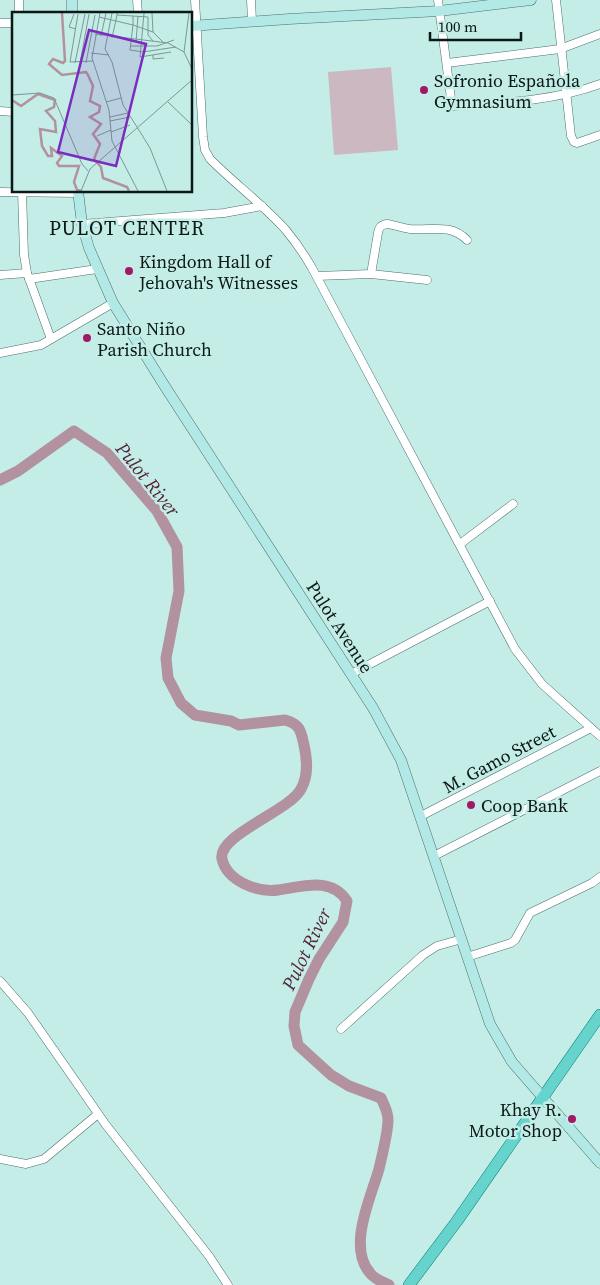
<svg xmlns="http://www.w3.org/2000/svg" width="600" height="1285" viewBox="0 0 600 1285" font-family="'Source Serif 4',serif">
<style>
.green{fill:#ccb8c0}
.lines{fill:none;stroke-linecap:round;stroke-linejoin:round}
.river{stroke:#b1929e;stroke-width:11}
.street-casing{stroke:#4b6f6a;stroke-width:9}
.secondary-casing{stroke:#4b6f6a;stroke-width:11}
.primary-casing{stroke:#047f77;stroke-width:12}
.street{stroke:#fff;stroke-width:8}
.secondary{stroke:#b2e9e6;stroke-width:10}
.primary{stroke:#66d3cc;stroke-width:11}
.poi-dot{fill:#a11966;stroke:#c5ede7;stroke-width:2}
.labels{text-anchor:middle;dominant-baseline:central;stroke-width:5;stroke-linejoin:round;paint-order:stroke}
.poi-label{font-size:18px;fill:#0a1817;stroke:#c5ede7;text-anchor:start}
.street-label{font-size:18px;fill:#0a1817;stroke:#c5ede7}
.water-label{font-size:19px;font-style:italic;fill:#52263b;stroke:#c5ede7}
.quarter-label{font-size:20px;letter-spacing:1px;fill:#0a1817;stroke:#c5ede7}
.inset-river{fill:none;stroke:#b1929e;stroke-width:2.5}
.inset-road{fill:none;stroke:#7a9894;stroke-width:1}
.view{fill:#7b2cbf;fill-opacity:0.15;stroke:#7b2cbf;stroke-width:2.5}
.inset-edge{fill:none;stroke:#0a1817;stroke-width:2.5}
</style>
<rect width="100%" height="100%" fill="#c5ede7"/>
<polygon class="green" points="391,67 398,150 334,155 328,72"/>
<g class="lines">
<path class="river" d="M0 480 18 471 74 431 107 453 157 511 177 547 179 591 166 658 168 678 181 703 195 715 231 721 239 725 285 720C300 724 301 731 304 745 307 759 309 775 301 789 290 811 217 835 222 859 227 881 258 893 278 890 302 887 331 876 347 901L343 922 319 959 309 979 295 1012 294 1026 298 1045 331 1075 349 1086 381 1098C384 1105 388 1111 388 1120 388 1132 382 1156 379 1169 371 1197 347 1247 370 1273 374 1279 383 1282 389 1285"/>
<defs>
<g id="street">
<polyline points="19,0 19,14"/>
<polyline points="137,0 138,14"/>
<path d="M195 0 203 137 205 150 210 159C234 183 262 204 285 229 295 241 304 254 312 268L515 649 542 684 600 736"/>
<polyline points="251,0 252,21"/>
<path d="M438 0 452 106C500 103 555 101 600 84"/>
<polyline points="556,0 571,136 574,142 577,143 600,135"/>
<polyline points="0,23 14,23"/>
<polyline points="447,63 560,49 600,34"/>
<polyline points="0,111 14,112"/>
<polyline points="22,191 24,255 27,273 51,339"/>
<polyline points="0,192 78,193"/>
<polyline points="82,224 224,213 262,206"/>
<path d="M371 274 378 233C379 227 381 225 387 224 395 225 402 228 410 229 432 231 450 223 467 240"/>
<polyline points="0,275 27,273"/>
<polyline points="317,276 371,274 427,280"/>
<polyline points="29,279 97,269"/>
<polyline points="0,353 41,345 113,303"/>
<polyline points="460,544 513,504"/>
<polyline points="351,674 490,601"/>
<polyline points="421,816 591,728"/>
<polyline points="434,856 600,771"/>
<polyline points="467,957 511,943 515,940 530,913 592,883 600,877"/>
<polyline points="0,981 28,1013 106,1125 209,1256 228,1285"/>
<polyline points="341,1029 423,955 437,946 462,939"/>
<polyline points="0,1159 26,1164 44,1159 98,1114"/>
</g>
<g id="secondary">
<polyline points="72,14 72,0"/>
<polyline points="191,26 289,19 439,11 531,0"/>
<polyline points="78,191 82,224 89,248 113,303 164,385 373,708 401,760 490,1024 512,1062 600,1163"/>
</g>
<polyline id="primary" points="409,1285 457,1221 600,1015"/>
</defs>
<use href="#street" class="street-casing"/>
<use href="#secondary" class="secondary-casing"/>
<use href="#primary" class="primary-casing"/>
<use href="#street" class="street"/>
<use href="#secondary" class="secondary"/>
<use href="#primary" class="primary"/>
</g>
<g class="poi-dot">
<circle cx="424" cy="90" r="5"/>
<circle cx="129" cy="271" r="5"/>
<circle cx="87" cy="338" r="5"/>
<circle cx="471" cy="805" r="5"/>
<circle cx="572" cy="1119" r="5"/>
</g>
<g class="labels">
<g class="poi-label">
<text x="434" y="80">Sofronio Española<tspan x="434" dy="21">Gymnasium</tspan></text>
<text x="139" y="261">Kingdom Hall of<tspan x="139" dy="21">Jehovah's Witnesses</tspan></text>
<text x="97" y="328">Santo Niño<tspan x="97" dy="21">Parish Church</tspan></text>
<text x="481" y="805">Coop Bank</text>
<text x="562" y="1109" text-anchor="end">Khay R.<tspan x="562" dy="21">Motor Shop</tspan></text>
</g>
<g class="street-label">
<text transform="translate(340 627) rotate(57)">Pulot Avenue</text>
<text transform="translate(499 759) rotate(-28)">M. Gamo Street</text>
</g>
<g class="water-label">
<text transform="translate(148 479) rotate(51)">Pulot River</text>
<text transform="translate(306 949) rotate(-64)">Pulot River</text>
</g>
<g class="quarter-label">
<text x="127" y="228">PULOT CENTER</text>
</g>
</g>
<g transform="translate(12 12)">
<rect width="180" height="180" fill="#c5ede7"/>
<path class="inset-river" d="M50 1 53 49 51 51 41 47 37 52 50 63 74 60 76 63 81 74 78 89 88 94 87 100 78 105 89 112 81 122 88 132 82 147 89 155 91 166 115 175 117 179M0 88 9 94 26 82 43 88 42 95 34 99 43 109 44 120 28 117 30 134 36 144H40L39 136 50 144 45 151 47 154H67L62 170 65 178 70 179"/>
<path class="inset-road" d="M88 1 80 46 97 98 100 129 126 179M100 1 93 37 100 50 111 93 125 115M105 1V3L136 5V23L141 29M132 1 128 45 159 40M140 1 141 20M62 2 57 15 64 17M66 2 58 50 81 49M121 4V13L141 20 151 30M87 5 121 13 118 38 131 40 164 35M83 22 156 31 172 40 180 57M89 24 94 1M100 26 105 3M124 30 126 4M118 34H145L162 28M172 40 177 1M79 41 97 43M141 43V47L152 46M63 51 73 2M68 51 77 2M74 51 83 3M0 83 28 81 42 86 70 152 76 159M155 89 180 113M94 90 109 86M98 105 116 101M98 109 118 105M125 115 138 136 155 179M99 120 118 113M85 124 99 118M69 179 78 157 180 68"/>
<path class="view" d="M77 18 134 32 104 154 46 140Z"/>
<rect width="180" height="180" class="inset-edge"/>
</g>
<path d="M430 32v8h91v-8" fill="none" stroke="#0a1817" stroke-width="2.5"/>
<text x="438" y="32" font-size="15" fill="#0a1817" stroke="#c5ede7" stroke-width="4" paint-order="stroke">100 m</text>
</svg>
